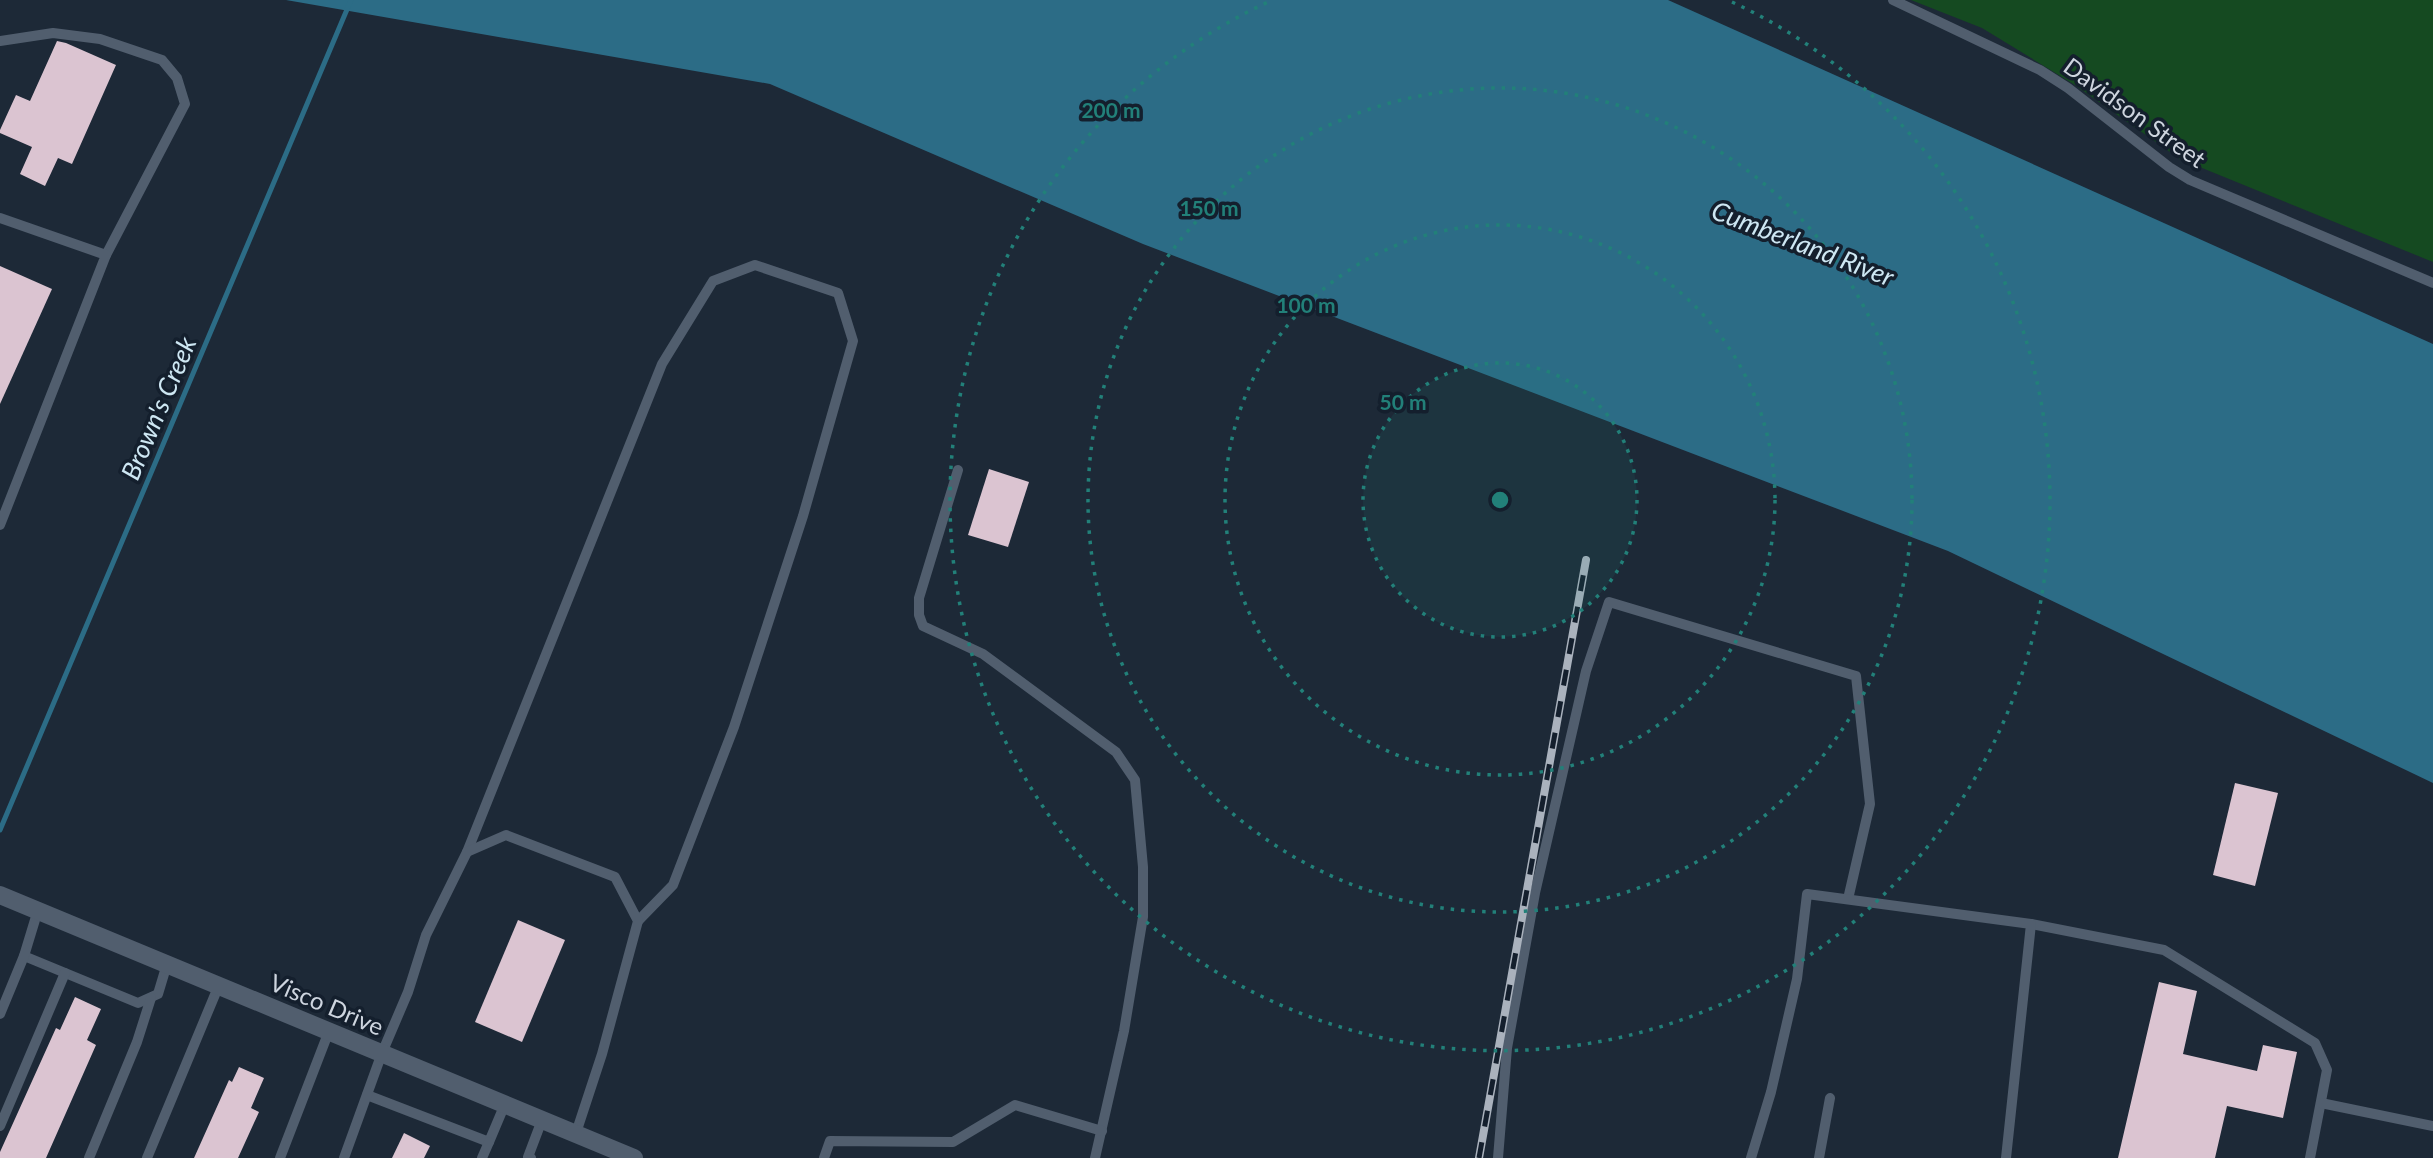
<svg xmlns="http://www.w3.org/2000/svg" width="2433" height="1158" viewBox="0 0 2433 1158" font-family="Lato,sans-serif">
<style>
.green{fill:#154a21}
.water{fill:#2c6c86}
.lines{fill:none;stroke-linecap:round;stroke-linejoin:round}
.stream{stroke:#2c6c86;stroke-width:5}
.building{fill:#dbc4d1}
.service{stroke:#515e6e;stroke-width:10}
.minor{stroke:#515e6e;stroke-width:18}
.rail-casing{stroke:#aab2bd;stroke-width:8}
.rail{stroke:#141f2d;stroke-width:5;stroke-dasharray:16;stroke-linecap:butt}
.ring{fill:none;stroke:#228079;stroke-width:3.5;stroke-dasharray:3.5 7}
.labels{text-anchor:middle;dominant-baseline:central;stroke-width:7;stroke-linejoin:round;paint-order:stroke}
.street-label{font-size:24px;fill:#ced5df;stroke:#141f2d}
.water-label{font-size:26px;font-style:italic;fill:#cee7f3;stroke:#141f2d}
.centre{fill:#228079;stroke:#141f2d;stroke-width:3.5}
.ring-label{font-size:21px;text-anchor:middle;font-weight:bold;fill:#228079;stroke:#141f2d;stroke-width:7;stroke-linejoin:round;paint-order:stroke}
</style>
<rect width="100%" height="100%" fill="#1d2937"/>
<polygon class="green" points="1911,0 2433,0 2433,262 2180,159 2075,85 1982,28"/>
<polygon class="water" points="286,0 1668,0 2433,344 2433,783 1948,551 1143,244 770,84"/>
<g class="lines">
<polyline class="stream" points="0,830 351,0"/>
</g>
<g class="building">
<polygon points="57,41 66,43 116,65 72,164 58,158 45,186 20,174 32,147 0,133 0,130 16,95 30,101"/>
<polygon points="0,266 52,289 0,404"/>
<polygon points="989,469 1029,482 1008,547 968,535"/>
<polygon points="2235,783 2278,793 2255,886 2213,875"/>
<polygon points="518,920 565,940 522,1042 475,1022"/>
<polygon points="2159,982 2197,991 2183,1054 2257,1071 2263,1045 2297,1052 2283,1118 2227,1106 2215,1158 2118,1158"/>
<polygon points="75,997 101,1009 87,1040 96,1045 46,1158 0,1158 0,1152 56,1028 60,1030"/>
<polygon points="239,1067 264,1078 251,1108 259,1112 238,1158 194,1158 229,1080 232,1082"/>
<polygon points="404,1133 430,1146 424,1158 392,1158"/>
</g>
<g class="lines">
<g class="service">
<polyline points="1893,0 2040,70 2068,88 2169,167 2190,180 2433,283"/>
<polyline points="0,41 53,33 100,39 162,60 177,78 185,104 106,255"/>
<polyline points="0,218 106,255 0,525"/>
<polyline points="958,470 919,598 919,615 923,626 983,654 1116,752 1135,780 1143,867 1143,917 1124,1031 1095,1158"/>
<polyline points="467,852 662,364 713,281 755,265 838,293 853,341 803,516 734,727 673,885 638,921"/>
<polyline points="2031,924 2164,950 2315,1043 2327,1070 2310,1158"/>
<polyline points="24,956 138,1003 158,994 167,964"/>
<polyline points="0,1014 24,956 38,910"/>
<polyline points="367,1095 489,1142 505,1104"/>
<polyline points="2321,1103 2433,1126"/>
<polyline points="0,1126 65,973"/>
<polyline points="89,1158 137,1042 151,998"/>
<polyline points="147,1158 219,985"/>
<polyline points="280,1158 329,1031"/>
<polyline points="344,1158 382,1053 408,992 426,935 467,852 506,835 615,877 638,921 602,1054 576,1133"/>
<polyline points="482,1158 489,1142"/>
<polyline points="531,1158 528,1157 542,1120"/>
<polyline points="824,1158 830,1141 953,1142 1015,1105 1102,1131"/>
<polyline points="1498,1158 1507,1048 1535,893 1586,671 1609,602 1856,676 1870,804 1848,899"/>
<polyline points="1751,1158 1771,1092 1797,979 1807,894 2031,924 2006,1158"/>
<polyline points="1819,1158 1830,1098"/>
</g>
<polyline class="minor" points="0,895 634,1158"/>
<defs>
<polyline id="rail" points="1479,1158 1586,560"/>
</defs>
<use href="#rail" class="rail-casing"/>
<use href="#rail" class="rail"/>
</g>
<circle cx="1500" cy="500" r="137" fill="#228079" fill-opacity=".12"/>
<g class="ring">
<circle cx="1500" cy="500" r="137"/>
<circle cx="1500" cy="500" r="275"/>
<circle cx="1500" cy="500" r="412"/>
<path d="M1732 2A550 550 0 1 1 1268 2"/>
</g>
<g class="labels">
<g class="street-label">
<text transform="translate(2135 112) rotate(36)">Davidson Street</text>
<text transform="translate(327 1004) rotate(23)">Visco Drive</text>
</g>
<g class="water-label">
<text transform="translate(1803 243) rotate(21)">Cumberland River</text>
<text transform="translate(158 408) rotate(-67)">Brown's Creek</text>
</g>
</g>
<circle cx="1500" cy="500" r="10" class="centre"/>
<g class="ring-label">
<text x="1111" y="118">200 m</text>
<text x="1209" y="216">150 m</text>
<text x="1306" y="313">100 m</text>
<text x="1403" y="410">50 m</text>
</g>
</svg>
